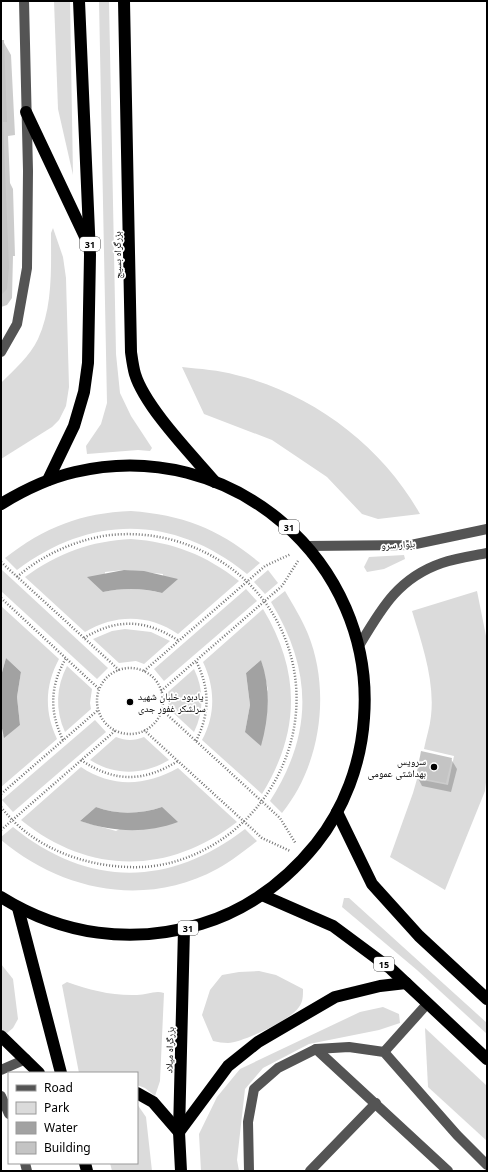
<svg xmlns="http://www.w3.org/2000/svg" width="488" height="1172" viewBox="0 0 488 1172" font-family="'Noto Sans','Noto Naskh Arabic',sans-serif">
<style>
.green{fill:#dbdbdb;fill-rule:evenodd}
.water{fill:#a2a2a2}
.shadow{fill:#0003}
.building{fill:#c4c4c4}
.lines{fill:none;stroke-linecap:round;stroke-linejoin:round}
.path{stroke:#767676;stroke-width:2.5;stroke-dasharray:1 2;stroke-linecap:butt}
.minor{stroke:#545454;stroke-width:10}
.highway{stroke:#000;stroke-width:12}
.poi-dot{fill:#000;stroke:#fff;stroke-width:1.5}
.labels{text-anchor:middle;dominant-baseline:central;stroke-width:3.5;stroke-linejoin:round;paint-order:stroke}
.shield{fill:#fff;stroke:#4c4c4c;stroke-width:1}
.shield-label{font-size:9px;font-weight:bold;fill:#000}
.street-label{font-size:10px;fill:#000;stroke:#fff}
.poi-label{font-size:10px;fill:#000;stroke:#fff;text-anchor:start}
</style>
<rect width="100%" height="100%" fill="#fff"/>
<g class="green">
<polygon points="54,1 70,1 73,175 58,109"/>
<polygon points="99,1 109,1 116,354 120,393 131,416 152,448 150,451 138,450 87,454 86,446 101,424 107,403"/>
<path d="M53 228 63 257 66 278 69 387 66 406 59 420 52 427 1 459V383C14 370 30 356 38 339 53 306 51 268 51 233Z"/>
<path d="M182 367C200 369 219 370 236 375 312 393 382 446 420 514L378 519 362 514 327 477 272 440 204 414Z"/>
<path d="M131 511C184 515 219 529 260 563L247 574C174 515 92 514 17 570L5 558C45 527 81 513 131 511Z"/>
<path d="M131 539C173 542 206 555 239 581L178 634C149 614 115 614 85 632L25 577C58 553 91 541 131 539ZM124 570 163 574 162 593C142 588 122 588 103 592L105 572Z"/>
<polygon points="404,555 405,559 384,569 367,572 364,567 369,557"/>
<polygon points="1,569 108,668 97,679 1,591"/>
<polygon points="268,570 278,583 265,594 254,582"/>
<polygon points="246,589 257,601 164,681 154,669"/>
<path d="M285 591C293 605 302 619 308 634 331 691 321 765 282 813L270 801C313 734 313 671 271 602Z"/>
<path d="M477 591 487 641V774L485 791 445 890 390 857 413 793 417 779 448 785 454 756 424 749C426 738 430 727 431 716 435 681 422 644 412 611Z"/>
<path d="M1 606 59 659C45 685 44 712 57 739L1 787V724L3 735 20 725 17 697 21 672 6 658 1 676Z"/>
<path d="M263 609C301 672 300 732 262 794L202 740C216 714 215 687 203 662ZM261 660 268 690 245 732 250 705 246 673Z"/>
<polygon points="125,629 151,632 170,641 144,664 136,661 119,663 93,639 112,631"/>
<path d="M67 666 92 689 90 703 91 709 65 732C55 710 56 687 67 666Z"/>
<path d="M194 669C204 689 204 712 194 732L168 708V692Z"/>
<polygon points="95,720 106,732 13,812 2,800"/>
<path d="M116 737C126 741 134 741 144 737L169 760C144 775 115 776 90 760Z"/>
<path d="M81 767C112 788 146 786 178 768L237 822C168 875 89 875 21 820ZM96 807C117 815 141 814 162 807L116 831 80 821Z"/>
<path d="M13 827C87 887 169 888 245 829L257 841C244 851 232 861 217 869 145 908 62 891 1 840V837Z"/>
<polygon points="344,898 349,898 487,1023 487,1034 417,970 342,907"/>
<polygon points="1,964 13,979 18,1019 13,1028 7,1033 1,1029"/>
<path d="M259 971 276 975 303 989C303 996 303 1002 299 1007 291 1020 243 1042 228 1043 223 1043 218 1042 213 1041L202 1015 210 990 222 975 239 972Z"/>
<path d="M67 982C90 990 112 996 137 995 147 995 155 990 164 993L160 1081 155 1096 145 1088 137 1085V1073H79L62 985Z"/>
<polygon points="383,1007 399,1014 400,1023 379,1030 309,1044 263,1068 245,1089 237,1160 239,1171 201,1171 199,1134 217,1097 240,1069 360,1012"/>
<polygon points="425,1028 487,1086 487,1141 428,1087"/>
<polygon points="137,1104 146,1117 152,1171 112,1171 110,1163 137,1163"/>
</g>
<g class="water">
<path d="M124 570 144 571 178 579 162 593C143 588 122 588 103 592L87 577Z"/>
<polygon points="6,658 21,672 17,697 20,725 4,738 1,724 1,676"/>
<path d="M261 660C271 689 269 717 261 746L245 732 250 705 246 673Z"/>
<path d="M96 807C117 815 141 814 162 807L178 822C145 834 113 832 80 821Z"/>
</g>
<g class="shadow">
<polygon points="1,41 3,41 11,55 15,135 8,136 10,183 13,189 15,256 13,256 12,298 7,305 1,307"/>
<polygon points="451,759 457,769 451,792 422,786 417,776"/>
</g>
<g class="building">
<polygon points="1,40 4,40 7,122 3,122 9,267 7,289 1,295"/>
<polygon points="421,751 452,758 446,783 416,777"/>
</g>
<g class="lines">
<g class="path">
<polyline points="1,562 119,670"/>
<polyline points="1,598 99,689"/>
<path d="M84 638C117 618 146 619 179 641"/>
<circle cx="130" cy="701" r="33"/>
<polyline points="144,671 265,566 291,554"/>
<polyline points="161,691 282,586 298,561"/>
<polyline points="161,709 280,818 296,844"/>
<polyline points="144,730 262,838 290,851"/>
<path d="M63 740C49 711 50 686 66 658"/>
<path d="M196 741C210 713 210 689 196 661"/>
<path d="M81 760C115 783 144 782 178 761"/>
<polyline points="1,794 98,710"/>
<path d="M1 807C34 850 90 869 143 867 183 865 224 844 251 814 328 730 305 598 200 550 170 536 136 531 103 536 71 542 41 556 17 577"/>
<polyline points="1,830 116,730"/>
</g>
<g class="minor">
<polyline points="1,352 17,324 27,268 28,171 24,1"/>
<polyline points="308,546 411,545 487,529"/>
<path d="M359 646C381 609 398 578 442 563 456 558 472 556 487 553"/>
<polyline points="316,1049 448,1171"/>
<polyline points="384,1052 427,1004"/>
<polyline points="1,1070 26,1059"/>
<polyline points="1,1096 9,1114"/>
<polyline points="25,1163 27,1171"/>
<polyline points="249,1171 248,1122 254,1089 278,1068 316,1049 349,1047 384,1052 457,1135 487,1165"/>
<polyline points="310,1171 376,1103"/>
</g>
<g class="highway">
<path d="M124 1 131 352C132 359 133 367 135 374 145 407 192 455 215 482"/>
<polyline points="26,112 87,241"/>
<polyline points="48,480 74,426 84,392 88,363 90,255 79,1"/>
<path d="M1 504C24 490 49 478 75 472 230 435 376 561 364 718 361 764 344 809 316 844 286 881 247 910 201 924 132 945 62 935 1 897"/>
<polyline points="337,812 372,884 419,936 487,999"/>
<polyline points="262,895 333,926 391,969 487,1059"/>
<polyline points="18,908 61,1073"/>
<polyline points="1,1036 39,1073"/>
<polyline points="137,1093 153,1102 179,1132"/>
<polyline points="179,1132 228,1066 258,1042 335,997 380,986 406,983"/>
<polyline points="85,1163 87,1171"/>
<polyline points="181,1171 179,1132 184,929"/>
</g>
</g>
<g class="poi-dot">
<circle cx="130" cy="702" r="4"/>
<circle cx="434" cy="767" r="4"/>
</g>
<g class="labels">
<g class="shield">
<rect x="80" y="237" width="20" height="14" rx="3"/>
<rect x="279" y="520" width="20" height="14" rx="3"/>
<rect x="178" y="921" width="20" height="14" rx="3"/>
<rect x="374" y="957" width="20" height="14" rx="3"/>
</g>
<g class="shield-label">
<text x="90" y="244">31</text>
<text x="289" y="527">31</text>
<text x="188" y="928">31</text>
<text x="384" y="964">15</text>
</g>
<g class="street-label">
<text transform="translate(117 255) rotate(-91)">بزرگراه بسیج</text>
<text transform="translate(398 544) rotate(-3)">بلوار سرو</text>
<text transform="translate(169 1050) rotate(-88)">بزرگراه میلاد</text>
</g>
<g class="poi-label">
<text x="138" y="696">یادبود خلبان شهید<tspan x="138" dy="12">سرلشکر غفور جدی</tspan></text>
<text x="426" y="761" text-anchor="end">سرویس<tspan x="426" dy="12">بهداشتی عمومی</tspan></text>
</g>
</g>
<rect width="488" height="1172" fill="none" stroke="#000000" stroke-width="4"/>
<rect x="8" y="1072" width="130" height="92" fill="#ffffff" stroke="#999999"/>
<rect x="16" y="1085" width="20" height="6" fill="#545454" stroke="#999999"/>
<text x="44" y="1092" font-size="12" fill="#000000">Road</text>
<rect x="16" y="1102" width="20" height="12" fill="#dbdbdb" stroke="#999999"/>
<text x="44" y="1112" font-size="12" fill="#000000">Park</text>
<rect x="16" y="1122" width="20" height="12" fill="#a2a2a2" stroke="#999999"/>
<text x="44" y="1132" font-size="12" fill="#000000">Water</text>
<rect x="16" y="1142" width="20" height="12" fill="#c4c4c4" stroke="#999999"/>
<text x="44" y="1152" font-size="12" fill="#000000">Building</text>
</svg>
